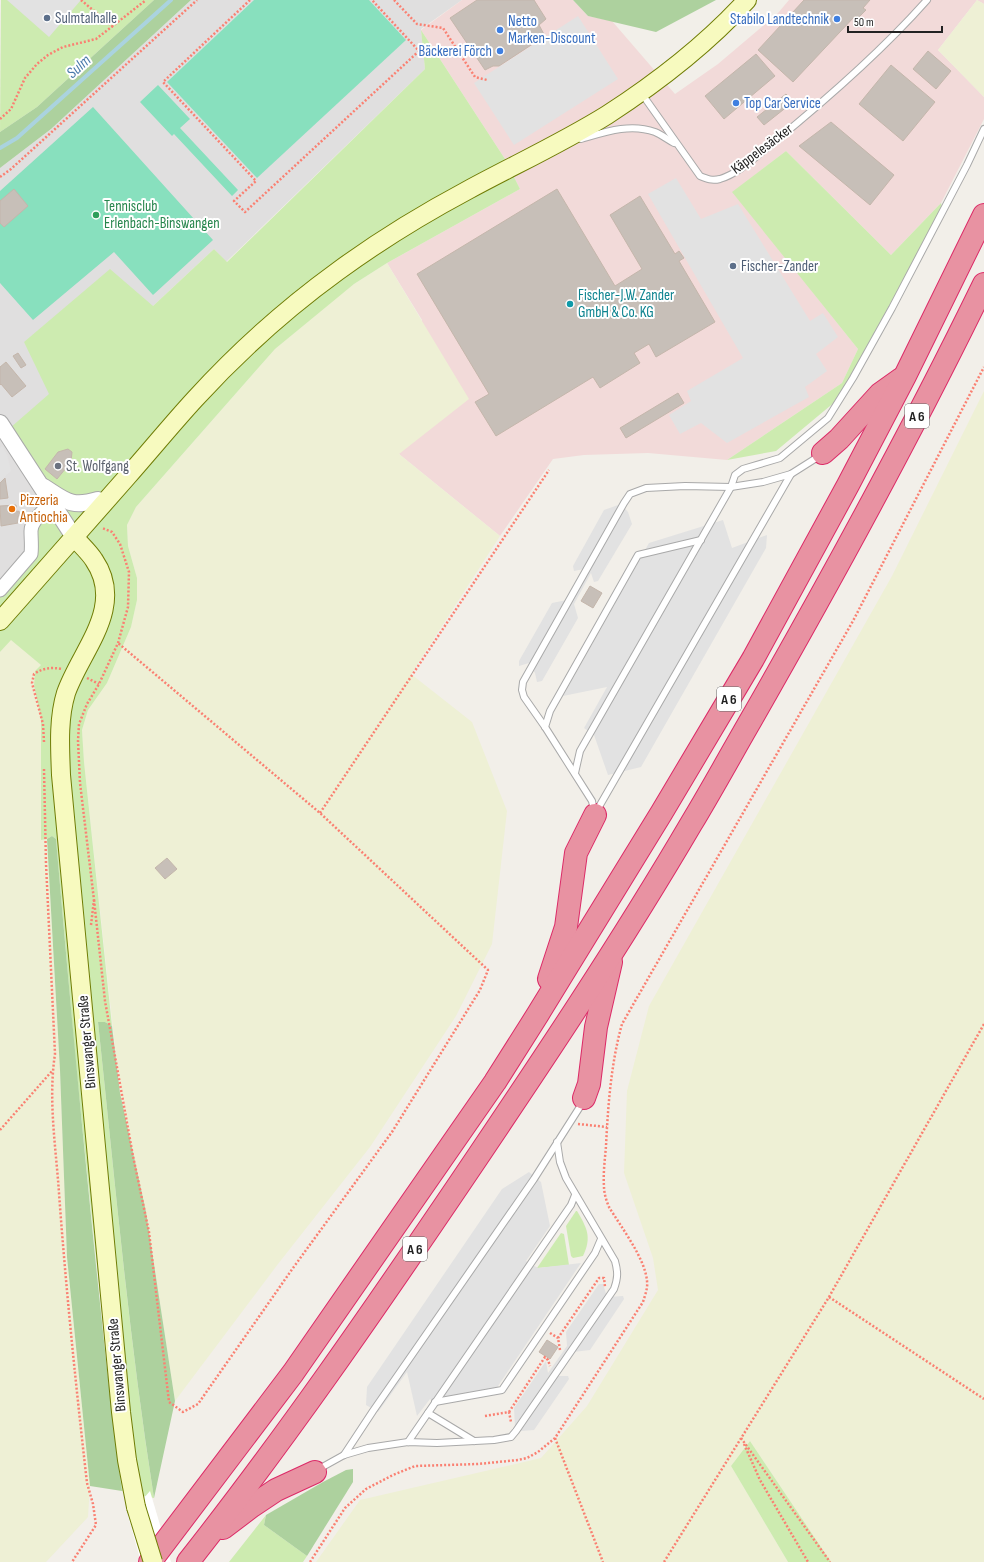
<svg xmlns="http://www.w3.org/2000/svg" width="984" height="1562" viewBox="0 0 984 1562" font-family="'Sofia Sans Condensed',sans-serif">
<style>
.residential{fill:#e0dfdf}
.commercial{fill:#f2dad9}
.farmland{fill:#eef0d5}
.grass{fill:#cdebb0}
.forest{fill:#add19e}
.pitch{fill:#88e0be}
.parking{fill:#e2e2e2}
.pier{fill:#fff}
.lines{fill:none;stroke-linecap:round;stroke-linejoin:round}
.stream{stroke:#aad3df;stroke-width:4}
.building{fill:#c7bfb8;stroke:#c4b6ab}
.service-casing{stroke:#a9a9a9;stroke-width:8}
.minor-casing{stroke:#a9a9a9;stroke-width:15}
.tertiary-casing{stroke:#a9a9a9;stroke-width:18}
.secondary-casing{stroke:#707d05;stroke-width:20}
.motorway-casing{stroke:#dc2a67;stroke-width:24}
.path{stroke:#fa8072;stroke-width:2.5;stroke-dasharray:2 2;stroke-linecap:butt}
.service{stroke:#fff;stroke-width:6}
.minor{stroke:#fff;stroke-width:13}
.tertiary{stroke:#fff;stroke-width:16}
.secondary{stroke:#f7fabf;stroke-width:18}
.motorway{stroke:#e892a2;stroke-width:22}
.secondary-bridge-casing{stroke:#707d05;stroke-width:20;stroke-linecap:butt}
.secondary-bridge{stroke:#f7fabf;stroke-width:18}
.service-dot{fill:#5c6f8a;stroke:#fff;stroke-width:1.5}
.shop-dot{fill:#3f7fe0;stroke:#fff;stroke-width:1.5}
.leisure-dot{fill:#2e9e5b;stroke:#fff;stroke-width:1.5}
.culture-dot{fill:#0f9aa8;stroke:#fff;stroke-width:1.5}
.worship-dot{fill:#6b7280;stroke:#fff;stroke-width:1.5}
.food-dot{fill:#e8710a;stroke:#fff;stroke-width:1.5}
.labels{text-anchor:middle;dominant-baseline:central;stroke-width:4;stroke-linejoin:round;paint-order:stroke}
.shield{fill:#fff;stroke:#646464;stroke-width:1}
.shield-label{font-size:14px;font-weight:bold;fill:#222}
.service-label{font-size:15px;fill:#4e5e75;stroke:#fff;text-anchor:start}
.shop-label{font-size:15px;fill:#366cbe;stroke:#fff;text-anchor:end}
.street-label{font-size:15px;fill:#222;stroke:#fff}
.leisure-label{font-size:15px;fill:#27864d;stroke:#fff;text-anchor:start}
.culture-label{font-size:15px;fill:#0d838f;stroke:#fff;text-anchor:start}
.worship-label{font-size:15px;fill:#5b616d;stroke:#fff;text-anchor:start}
.food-label{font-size:15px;fill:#c56008;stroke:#fff;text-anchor:start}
.water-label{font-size:16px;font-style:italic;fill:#4a7aab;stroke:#fff}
</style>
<rect width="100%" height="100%" fill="#f2efe9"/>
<polygon class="residential" points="191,0 462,0 421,29 425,69 226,262 214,249 153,306 49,394 66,497 31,562 0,597 0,168 51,129"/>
<polygon class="commercial" points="462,0 573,0 588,16 612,21 675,94 718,64 778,13 789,0 984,0 984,4 977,0 938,50 984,97 984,119 941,203 891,255 786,151 733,192 858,349 842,383 727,460 648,453 584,455 553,459 500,536 399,454 422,320 387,263 520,189 505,159 421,30"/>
<g class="farmland">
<polygon points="977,0 984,4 984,97 938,50"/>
<polygon points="387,263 469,399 399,454 500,536 411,674 472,722 507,811 492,944 456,1016 370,1147 278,1264 175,1401 146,1212 120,1093 84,762 82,730 88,710 107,683 131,627 137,600 137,578 128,546 127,525 136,507 275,349 336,298 354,284"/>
<polygon points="984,391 984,1562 831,1562 750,1441 731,1466 788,1562 316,1562 360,1500 541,1458 587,1406 658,1290 653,1258 624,1173 627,1091 649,1006 892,576"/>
<polygon points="11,639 41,665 34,686 41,718 41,840 47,839 60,1070 67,1257 90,1486 88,1517 46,1562 0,1562 0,652"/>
</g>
<g class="grass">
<polygon points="1,0 154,0 37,107 0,132"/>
<path d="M421 30 505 159 520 189 387 263 354 284 275 349 136 507 127 525 128 546 137 578V600L131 627 107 683 88 710 82 730 84 762 112 1026 105 1022H98C115 1181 129 1341 154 1498L122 1491 115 1439 76 1067 56 839 52 836 47 839 41 840V718L34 686 35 671 41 665 11 640 0 652V597L31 562 37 528 66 497 37 469 10 428 49 394 24 342 110 269 153 306 214 249 227 262 425 69Z"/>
<polygon points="786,151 891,255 941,203 942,207 860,362 836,401 776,451 727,460 842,383 858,349 732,192"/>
<path d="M576 1211H577C587 1228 592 1237 583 1256L573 1258 571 1256 566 1226Z"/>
<polygon points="561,1233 564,1234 569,1265 538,1268 537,1268"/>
<polygon points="750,1441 831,1562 788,1562 731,1466"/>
<polygon points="266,1515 264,1525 307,1556 303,1562 229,1562"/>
</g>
<g class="forest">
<polygon points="154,0 191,0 51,129 0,168 0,132 37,107"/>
<polygon points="573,0 716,0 656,32 588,16"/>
<path d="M52 836 56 839C67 968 79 1097 92 1226 101 1314 110 1403 122 1491L90 1486 67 1257 60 1070 47 839Z"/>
<path d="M98 1022H105L112 1026 120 1093 146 1212 175 1401 154 1498C129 1340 115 1181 98 1022Z"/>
<polygon points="353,1469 353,1482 307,1556 264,1525 266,1515 323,1482 346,1470"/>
</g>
<g class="pitch">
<polygon points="254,0 369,0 406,40 257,178 167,82"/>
<polygon points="158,85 190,119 180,128 238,190 232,196 174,134 172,136 140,102"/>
<polygon points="93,107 213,240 153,295 114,252 33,320 0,283 0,191"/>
</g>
<g class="parking">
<polygon points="7,0 81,0 49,37"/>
<polygon points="578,16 618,79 514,145 474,83"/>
<polygon points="676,178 701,219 738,204 810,321 823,313 838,337 816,354 827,371 805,387 809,397 727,443 701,423 680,434 669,415 691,401 687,391 743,358 648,194"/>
<polygon points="2,446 7,455 11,471 0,481 0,448"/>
<polygon points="621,504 628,512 632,524 598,581 594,582 591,573 574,604 578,618 542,681 537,682 535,673 529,663 519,666 519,661 552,603 567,600 584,569 574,571 573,566 604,510"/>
<polygon points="723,520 732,548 767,535 766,548 641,767 608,775 594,735 584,728 607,687 563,696 649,543"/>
<polygon points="529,1172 541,1182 550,1226 526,1261 538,1268 581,1263 492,1395 439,1404 430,1399 417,1416 407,1372 378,1412 366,1405 367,1387 502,1189"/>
<polygon points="599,1284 603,1284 607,1297 623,1296 624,1299 590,1350 573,1352 558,1376 568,1376 569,1379 534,1430 521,1431 515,1427 514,1408 546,1361 548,1373 567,1346 566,1332"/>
</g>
<polygon class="pier" points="150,1491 171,1562 141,1562 128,1516"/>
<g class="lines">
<polyline class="stream" points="0,148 17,138 171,0"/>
</g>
<g class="building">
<polygon points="477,0 534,0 546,19 539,25 545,36 499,66 493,66 485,70 450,18"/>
<polygon points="804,0 870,0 863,8 866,10 858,18 855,16 793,82 758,50"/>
<polygon points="928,51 951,71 936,89 913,69"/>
<polygon points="756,54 775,76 724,119 705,96"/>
<polygon points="891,65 935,102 903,141 859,104"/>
<polygon points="786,94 793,102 764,125 757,117"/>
<polygon points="831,122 894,175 870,205 799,146"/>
<polygon points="14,189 28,206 4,227 0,223 0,201"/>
<polygon points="557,189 615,286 642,269 610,215 640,196 675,254 679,251 684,258 679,261 715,322 656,357 649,344 634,353 640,363 600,388 593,377 496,436 475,402 489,394 417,274"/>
<polygon points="18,353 26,365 21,368 13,356"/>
<polygon points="6,362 26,386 12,397 1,384 0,385 0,367"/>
<polygon points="678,393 684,403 626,438 620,428"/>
<polygon points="68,449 72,452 71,462 57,479 45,469 58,452"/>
<polygon points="5,478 8,498 0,499 0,483"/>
<polygon points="16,505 17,512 19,511 20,516 18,516 18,523 1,526 0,506"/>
<polygon points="590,586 602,593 593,608 581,601"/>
<polygon points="167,858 177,869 165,879 155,868"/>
<polygon points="547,1340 558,1347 550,1359 539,1352"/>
</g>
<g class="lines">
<defs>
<g id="service">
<path d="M642 94 700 176C707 179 712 181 720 179 740 173 757 155 773 143 827 99 881 52 927 0"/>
<path d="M581 139C605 132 630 123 655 132 662 135 668 140 674 143"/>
<polyline points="545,727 550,711 638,555 701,540"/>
<polyline points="575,773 580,751 731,487 735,475 743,469 780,458 828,418 853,378 892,308 967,165 984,129"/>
<polyline points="594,811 592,801 545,727 524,697 522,690 523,682 624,503 630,494 646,488 685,486 731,487 763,482 791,474 821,455"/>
<polyline points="596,812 791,474"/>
<polyline points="435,1402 502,1390 595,1253 601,1239"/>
<polyline points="428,1413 474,1441"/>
<polyline points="408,1442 571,1205 575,1195"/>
<polyline points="344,1455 373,1411 534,1179 583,1102"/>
<path d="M317 1470 344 1455 368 1448 408 1442 437 1443 494 1440 511 1437 516 1431 614 1289C618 1278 618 1272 615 1261L566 1178 560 1162 557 1142"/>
</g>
<path id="minor" d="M0 590 31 554C32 546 31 539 31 531 31 520 44 511 51 503"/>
<g id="tertiary">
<polyline points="0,423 74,537"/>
<path d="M44 487C66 501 71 508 98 500L103 505"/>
</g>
<g id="secondary">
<path d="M74 537C81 545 89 552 94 560 126 607 81 650 66 693 58 719 60 748 61 775L121 1412 127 1460 136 1507"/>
<path d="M0 621C42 573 85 525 127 477 150 451 172 424 195 399 238 352 287 308 338 271 379 241 423 214 468 190 514 165 562 143 607 115 658 82 706 45 747 0"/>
</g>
<g id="motorway">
<polyline points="823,453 839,439 880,394 901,379"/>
<polyline points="549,979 566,927 576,853 595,815"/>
<polyline points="584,1098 589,1084 596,1027 611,962"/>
<polyline points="223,1528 252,1506 276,1490 315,1472"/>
<polyline points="150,1562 293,1373 495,1082 538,1014 662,812 753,659 848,485 905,376 984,215"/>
<path d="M188 1562C285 1439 374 1310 462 1180 541 1063 620 945 691 824 711 791 729 758 748 725 831 580 911 434 984 284"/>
</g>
</defs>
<use href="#service" class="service-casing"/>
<use href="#minor" class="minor-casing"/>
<use href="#tertiary" class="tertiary-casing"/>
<use href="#secondary" class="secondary-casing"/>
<use href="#motorway" class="motorway-casing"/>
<g class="path">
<polyline points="81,0 113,27"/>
<polyline points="250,0 163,82 256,181 234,201 245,212 419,51 372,0"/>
<polyline points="394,0 417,24 443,28 475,77 487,80"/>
<polyline points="0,119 11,109 25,78 37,64 48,55 63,47 96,39 146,0"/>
<polyline points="0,177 11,169 197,0"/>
<polyline points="87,678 99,684"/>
<path d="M44 742 43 724 32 683 34 674C43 668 51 667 62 669"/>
<path d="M44 769 46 864 55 1054C48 1100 56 1148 59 1193 66 1290 76 1387 87 1483L93 1504 96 1525 72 1562"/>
<polyline points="320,813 549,470"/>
<polyline points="94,900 105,1001 133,1156 149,1232 169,1402 183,1412 198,1404 293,1268 392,1132 480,990 488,970 320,813 118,643"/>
<polyline points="91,925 94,900 80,783 78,741 79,724 87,704 99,684 118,643 128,607 129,572 120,544 112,532 102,528"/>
<polyline points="578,1124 607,1127"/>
<polyline points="0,1130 52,1071"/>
<polyline points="829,1297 984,1399"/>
<polyline points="550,1333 558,1338"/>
<polyline points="560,1350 558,1338 599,1278 604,1278 605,1287"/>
<polyline points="509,1412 545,1357 548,1360 550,1366"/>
<polyline points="485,1416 509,1412 511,1422"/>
<polyline points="555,1438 603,1562"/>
<polyline points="741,1438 830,1562"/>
<polyline points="744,1444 760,1480 808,1562"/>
<path d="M310 1562 345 1508 366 1489 393 1475 415 1466 478 1464 518 1460 527 1458 538 1452 555 1438 643 1302C645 1295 648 1288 647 1281 645 1258 621 1227 609 1207 606 1200 604 1193 604 1186 603 1173 605 1159 606 1146 608 1106 611 1063 622 1024L853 621 984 367"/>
<polyline points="664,1562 829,1297 984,1024"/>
</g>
<use href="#service" class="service"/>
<use href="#minor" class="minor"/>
<use href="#tertiary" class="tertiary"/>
<use href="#secondary" class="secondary"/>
<use href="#motorway" class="motorway"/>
<defs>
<polyline id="secondary-bridge" points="136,1507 153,1562"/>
</defs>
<use href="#secondary-bridge" class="secondary-bridge-casing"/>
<use href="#secondary-bridge" class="secondary-bridge"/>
</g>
<g class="service-dot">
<circle cx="47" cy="18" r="4"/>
<circle cx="733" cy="266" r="4"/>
</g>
<g class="shop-dot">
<circle cx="837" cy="19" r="4"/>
<circle cx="500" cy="30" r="4"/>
<circle cx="500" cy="51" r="4"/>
<circle cx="736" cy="103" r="4"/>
</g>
<circle class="leisure-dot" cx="96" cy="215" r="4"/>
<circle class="culture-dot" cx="570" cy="304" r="4"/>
<circle class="worship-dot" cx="58" cy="466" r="4"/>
<circle class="food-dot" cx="12" cy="509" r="4"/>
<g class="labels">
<g class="shield">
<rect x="905" y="404" width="24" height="24" rx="3"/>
<rect x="717" y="687" width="24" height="24" rx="3"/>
<rect x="403" y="1237" width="24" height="24" rx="3"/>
</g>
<g class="shield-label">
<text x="917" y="416">A 6</text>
<text x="729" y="699">A 6</text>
<text x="415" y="1249">A 6</text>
</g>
<g class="service-label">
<text x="55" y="18">Sulmtalhalle</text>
<text x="741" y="266">Fischer-Zander</text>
</g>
<g class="shop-label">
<text x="829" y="19">Stabilo Landtechnik</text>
<text x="508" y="21" text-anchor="start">Netto<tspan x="508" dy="17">Marken-Discount</tspan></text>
<text x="492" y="51">Bäckerei Förch</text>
<text x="744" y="103" text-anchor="start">Top Car Service</text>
</g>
<g class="street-label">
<text transform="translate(762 149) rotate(-37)">Käppelesäcker</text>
<text transform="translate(87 1042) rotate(-95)">Binswanger Straße</text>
<text transform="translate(117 1365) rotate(-95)">Binswanger Straße</text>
</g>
<g class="leisure-label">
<text x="104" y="206">Tennisclub<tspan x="104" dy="17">Erlenbach-Binswangen</tspan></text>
</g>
<g class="culture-label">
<text x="578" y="295">Fischer-J.W. Zander<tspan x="578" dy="17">GmbH &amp; Co. KG</tspan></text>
</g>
<g class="worship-label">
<text x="66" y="466">St. Wolfgang</text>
</g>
<g class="food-label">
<text x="20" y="500">Pizzeria<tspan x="20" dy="17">Antiochia</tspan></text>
</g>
<g class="water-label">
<text transform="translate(79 67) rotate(-42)">Sulm</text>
</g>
</g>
<path d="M848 26v6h94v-6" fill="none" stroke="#222222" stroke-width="2"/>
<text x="854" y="26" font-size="12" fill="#222222" stroke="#ffffff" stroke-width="3" paint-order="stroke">50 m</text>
</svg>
